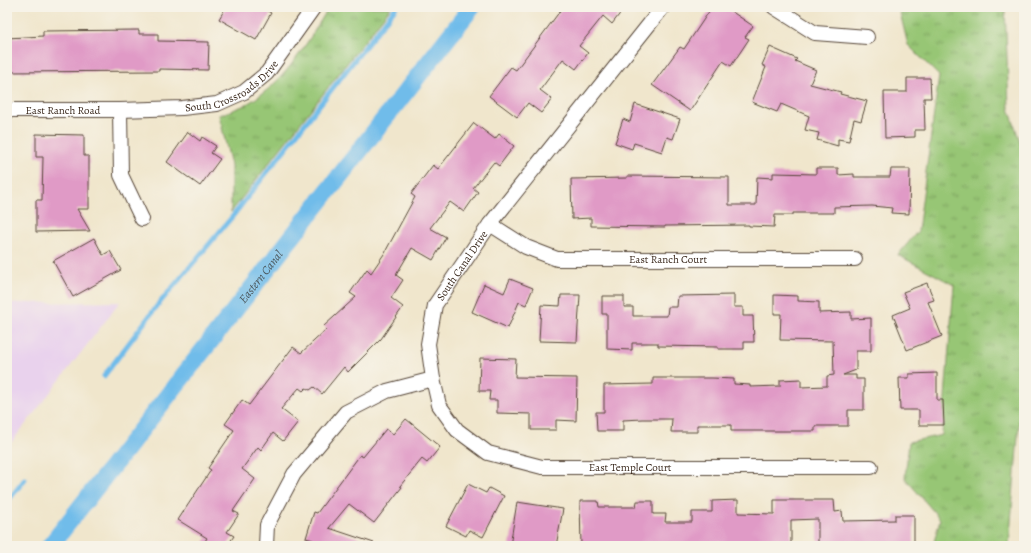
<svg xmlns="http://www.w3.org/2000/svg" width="1031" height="553" viewBox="0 0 1031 553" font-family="Alegreya,serif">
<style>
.built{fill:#e9d2ed}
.grass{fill:url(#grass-tufts);stroke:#69784a}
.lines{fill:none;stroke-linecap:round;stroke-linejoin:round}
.stream{stroke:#70bcea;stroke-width:5}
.canal{stroke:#70bcea;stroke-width:18}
.building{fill:#e09ac6}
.minor-casing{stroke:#564638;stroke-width:16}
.minor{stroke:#fff;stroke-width:14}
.labels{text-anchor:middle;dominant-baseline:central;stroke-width:4;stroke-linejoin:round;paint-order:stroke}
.street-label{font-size:11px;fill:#3b2a1e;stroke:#f7f3e8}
.water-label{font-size:12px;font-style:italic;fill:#4b565b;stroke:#f7f3e8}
</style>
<defs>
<pattern id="grass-tufts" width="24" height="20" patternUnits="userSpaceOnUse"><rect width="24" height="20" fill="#97c675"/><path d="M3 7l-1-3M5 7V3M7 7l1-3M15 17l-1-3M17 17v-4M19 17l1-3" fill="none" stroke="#7ca15f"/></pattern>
</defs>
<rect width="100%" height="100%" fill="#f7f3e8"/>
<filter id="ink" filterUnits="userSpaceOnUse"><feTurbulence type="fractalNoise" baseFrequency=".025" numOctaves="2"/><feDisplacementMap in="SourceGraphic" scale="8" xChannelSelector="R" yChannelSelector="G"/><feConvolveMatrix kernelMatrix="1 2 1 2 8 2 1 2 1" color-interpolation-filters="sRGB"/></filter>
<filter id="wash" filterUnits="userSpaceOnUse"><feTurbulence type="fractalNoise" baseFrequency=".012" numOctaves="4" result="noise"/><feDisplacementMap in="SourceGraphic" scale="16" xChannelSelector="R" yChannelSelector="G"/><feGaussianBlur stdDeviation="0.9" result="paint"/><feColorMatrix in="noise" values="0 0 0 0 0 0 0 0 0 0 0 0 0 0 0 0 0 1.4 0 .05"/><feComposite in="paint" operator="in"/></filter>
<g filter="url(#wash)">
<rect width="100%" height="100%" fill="#f0e6cc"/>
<polygon class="built" points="120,302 63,376 7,448 7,303"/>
<g class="grass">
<path d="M329 7H391L231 212V165L219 115C229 111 241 108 250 102 287 80 307 43 329 7Z"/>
<polygon points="901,7 1005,7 1009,108 1024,154 1024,363 1009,546 933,546 940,519 905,478 909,442 942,435 954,285 898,255 918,231 939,76 908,45 899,9"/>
</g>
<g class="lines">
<g class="stream">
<polyline points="104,376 157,306 232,217 396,7"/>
<polyline points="7,502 25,479"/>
</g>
<path class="canal" id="s1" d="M50 546 472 7"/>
</g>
<g id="blocks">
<g class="building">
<polygon points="226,7 261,7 271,13 256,40 219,19"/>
<polygon points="563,7 625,7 612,24 603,16 579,46 588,53 576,69 563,59 540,90 552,99 541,113 528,103 517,117 489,96 511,67 516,70"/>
<polygon points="712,7 725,7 753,26 745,37 749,39 731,66 723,61 690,111 652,85 680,47 684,49"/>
<polygon points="139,30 139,34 158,34 158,41 209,42 208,70 159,69 159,71 7,72 7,38 43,36 43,31"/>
<polygon points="770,47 797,59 795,61 816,70 810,84 841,92 840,94 867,101 861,121 854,119 849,141 838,139 838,146 817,140 819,133 805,130 809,116 781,104 777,112 752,102 766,67 762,65"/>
<polygon points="907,78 930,78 931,98 924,98 925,130 915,130 915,137 885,138 884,92 907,92"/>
<polygon points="635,104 680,119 673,139 667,137 662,152 634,143 632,149 615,143 623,119 630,122"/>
<polygon points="474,123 495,139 499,134 514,146 499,166 494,162 473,188 478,192 464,212 450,202 430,228 446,237 433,260 412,248 396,275 403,280 391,298 403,307 381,339 348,372 344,367 322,394 314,387 310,390 306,388 303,391 299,388 281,409 298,422 283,441 273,433 261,450 258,447 242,469 255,479 233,511 239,514 227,532 234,536 227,546 202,546 207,538 178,520 211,470 208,468 234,430 225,424 242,400 249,405 293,347 301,353 327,329 324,326 356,297 350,293 367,269 371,273 384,254 415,197 411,194 433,165 438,169"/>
<polygon points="188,132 200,141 202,137 216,146 211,153 220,159 200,186 167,162"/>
<polygon points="36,134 84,135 84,156 89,156 89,209 77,209 90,231 36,232 36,200 42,200 43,157 36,157"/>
<polygon points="816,168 838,168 838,175 854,174 854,177 890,177 891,169 910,169 909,214 891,213 892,208 872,206 834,207 834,213 793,213 793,215 775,215 774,227 749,226 749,225 665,226 665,227 591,226 591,218 572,219 571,179 627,178 627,176 729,177 729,205 756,205 757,177 773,178 773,173 816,174"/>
<polygon points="94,238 103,255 110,251 121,270 73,297 53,261"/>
<polygon points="510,279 533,288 526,305 519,302 508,328 472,312 484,284 504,293"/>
<polygon points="927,283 934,300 928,302 942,336 907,350 893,315 910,308 903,292"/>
<polygon points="561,295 580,295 577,342 539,341 541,305 560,306"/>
<polygon points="734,295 734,307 743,307 743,316 753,316 754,342 744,342 744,349 718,349 718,347 658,346 658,343 632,343 632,350 607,349 607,314 602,314 602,296 624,296 624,307 633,307 633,316 667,316 668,307 677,307 678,296"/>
<polygon points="774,295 798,296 798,301 819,302 819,313 851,312 851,319 871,318 871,351 856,351 856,370 843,375 856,375 856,379 864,379 864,410 848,410 848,426 815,426 815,431 731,431 731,425 697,425 697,432 671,432 672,419 642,419 623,420 623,431 597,431 596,412 604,412 604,385 653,384 653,378 712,378 734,379 734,384 750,385 750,387 780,386 780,380 801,379 801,387 827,386 827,376 834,375 833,341 780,340 781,314 774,314"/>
<polygon points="480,358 516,359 515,377 577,378 576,421 556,420 556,430 531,430 531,414 497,413 497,400 489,400 490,391 479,391"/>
<polygon points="937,373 937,400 943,400 944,425 919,425 919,410 900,410 899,378 909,378 909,374"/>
<polygon points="406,419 440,447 427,463 422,459 400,486 402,487 374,523 349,504 329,528 374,543 374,546 311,546 313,540 306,538 314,512 317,513 360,455 363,457 386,429 393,434"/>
<polygon points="468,484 486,493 489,488 504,496 483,537 469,530 466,536 446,526"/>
<polygon points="738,500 738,513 774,514 774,500 834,500 835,512 842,511 843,521 895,520 895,515 914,515 914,546 818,546 818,519 791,520 791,546 581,546 580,501 598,501 599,507 636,507 637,501 653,501 653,514 666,514 665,522 692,522 692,512 712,512 712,501"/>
<polygon points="517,502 563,509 556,546 510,546"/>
</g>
</g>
</g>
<g filter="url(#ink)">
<use href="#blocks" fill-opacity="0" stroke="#564638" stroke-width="1"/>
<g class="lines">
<defs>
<g id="minor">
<polyline points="774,7 815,33 867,37"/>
<path id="s2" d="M7 110H120L182 108 217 104 244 92 267 73 314 7"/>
<polyline points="120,110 121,175 142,219"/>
<path id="s3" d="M490 224 526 247 557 259H855"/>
<path id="s4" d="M433 379 439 405 457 430 488 453 542 467H871"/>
<path id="s5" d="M266 546 267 525 294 474 346 412 387 391 433 379 428 344 435 305 490 224 663 7"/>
</g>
</defs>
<use href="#minor" class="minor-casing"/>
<use href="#minor" class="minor"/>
</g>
</g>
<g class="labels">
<g class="street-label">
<text stroke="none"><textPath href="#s2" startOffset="231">South Crossroads Drive</textPath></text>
<text stroke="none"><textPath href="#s2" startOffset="56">East Ranch Road</textPath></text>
<text stroke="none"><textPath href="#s3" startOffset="187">East Ranch Court</textPath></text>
<text stroke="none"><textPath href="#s5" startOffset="376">South Canal Drive</textPath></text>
<text stroke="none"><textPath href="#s4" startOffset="240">East Temple Court</textPath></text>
</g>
<g class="water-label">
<text stroke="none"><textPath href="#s1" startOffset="342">Eastern Canal</textPath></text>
</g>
</g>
<rect width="1031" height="553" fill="none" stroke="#f7f3e8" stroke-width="24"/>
</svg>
